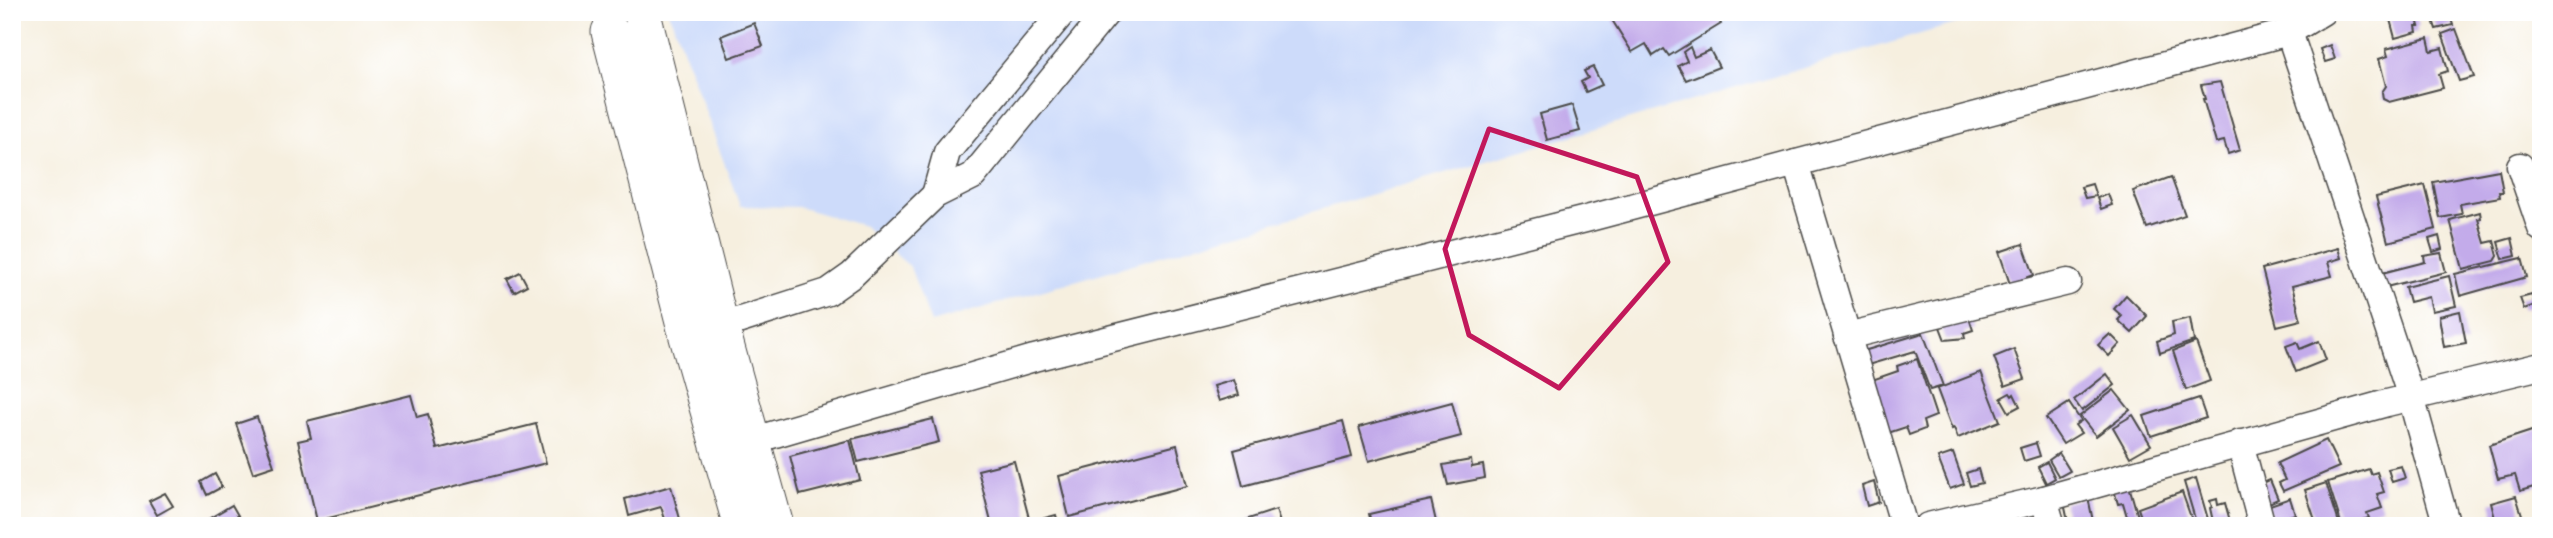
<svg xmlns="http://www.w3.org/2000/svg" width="2553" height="538" viewBox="0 0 2553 538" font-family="'Shantell Sans',sans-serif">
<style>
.built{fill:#cddbfa}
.building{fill:#c3abea}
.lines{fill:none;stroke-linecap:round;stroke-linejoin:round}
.minor-casing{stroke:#494846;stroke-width:29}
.secondary-casing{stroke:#494846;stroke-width:39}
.minor{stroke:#fff;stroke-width:26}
.secondary{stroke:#fff;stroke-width:37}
.marked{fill:none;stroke:#c2185b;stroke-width:5;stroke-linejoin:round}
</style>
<rect width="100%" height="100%" fill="#fff"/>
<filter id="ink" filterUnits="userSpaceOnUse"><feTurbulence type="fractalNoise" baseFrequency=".0143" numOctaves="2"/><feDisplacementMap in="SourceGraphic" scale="14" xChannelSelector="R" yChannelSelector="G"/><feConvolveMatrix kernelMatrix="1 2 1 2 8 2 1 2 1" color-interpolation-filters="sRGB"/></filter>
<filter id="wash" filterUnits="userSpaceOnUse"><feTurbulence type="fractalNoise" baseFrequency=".00686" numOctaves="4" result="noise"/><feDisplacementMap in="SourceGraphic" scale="28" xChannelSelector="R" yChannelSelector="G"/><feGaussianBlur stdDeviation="1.57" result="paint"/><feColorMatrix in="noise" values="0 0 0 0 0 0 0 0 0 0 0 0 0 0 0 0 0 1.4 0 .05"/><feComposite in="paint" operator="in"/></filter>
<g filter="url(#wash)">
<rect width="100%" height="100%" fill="#f6efdf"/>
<polygon class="built" points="669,12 1996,12 931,323 910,267 864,226 798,207 740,206"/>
<g id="blocks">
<g class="building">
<polygon points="1607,12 1727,12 1718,18 1721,24 1669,56 1664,49 1653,56 1646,44 1632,52"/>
<polygon points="2388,12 2415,12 2419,26 2416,26 2417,32 2395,38"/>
<polygon points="2450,16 2453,25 2436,29 2433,20"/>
<polygon points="754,23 763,46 729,58 721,36"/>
<polygon points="2456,29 2474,77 2459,81 2442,34"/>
<polygon points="2428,38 2431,51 2442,48 2448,71 2439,74 2443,88 2389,102 2383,99 2382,92 2386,86 2379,59 2388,56 2386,49"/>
<polygon points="2330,45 2335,59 2325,62 2320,49"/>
<polygon points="1690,47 1694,57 1710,50 1719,67 1686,80 1678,66 1687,61 1683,52"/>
<polygon points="1593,67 1602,85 1586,92 1581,82 1588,78 1584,71"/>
<polygon points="2220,82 2240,150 2228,154 2224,141 2216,143 2203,99 2205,99 2201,85"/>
<polygon points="1572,105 1580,131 1547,140 1540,114"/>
<polygon points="2499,170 2503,192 2499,192 2500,197 2460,204 2462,214 2440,218 2433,182"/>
<polygon points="2171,177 2185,215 2147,228 2133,191"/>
<polygon points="2092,184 2096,196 2085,198 2081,187"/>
<polygon points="2425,185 2436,229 2388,242 2376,197"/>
<polygon points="2108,194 2112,205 2101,209 2097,198"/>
<polygon points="2480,212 2481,218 2478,219 2485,243 2494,241 2498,256 2495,261 2463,269 2450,220"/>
<polygon points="2439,236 2442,249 2433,252 2429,239"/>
<polygon points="2512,238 2516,256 2503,259 2498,242"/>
<polygon points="2023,244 2034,275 2010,284 1999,252"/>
<polygon points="2338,248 2341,258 2328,262 2332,276 2292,286 2301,320 2277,326 2262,269"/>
<polygon points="2441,253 2446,272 2386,287 2382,273 2425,262 2424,256"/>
<polygon points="2522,258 2527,277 2460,296 2455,274"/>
<polygon points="520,272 527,285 514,292 507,279"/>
<polygon points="2449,276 2456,306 2432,311 2429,297 2409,302 2405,287"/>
<polygon points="2126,295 2147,316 2132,333 2118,320 2122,316 2114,309"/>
<polygon points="2532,295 2535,305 2524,309 2520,298"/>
<polygon points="2460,311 2466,343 2444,347 2439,316"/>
<polygon points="1969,318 1973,330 1964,333 1965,338 1945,340 1940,327"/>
<polygon points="2190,318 2194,341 2160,353 2157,341 2174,335 2172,322"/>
<polygon points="1923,333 1943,386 1930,390 1915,351 1861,367 1857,353"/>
<polygon points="2110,334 2120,344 2109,356 2098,345"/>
<polygon points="2319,341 2326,360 2296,372 2286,346 2297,342 2300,349"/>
<polygon points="2196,342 2210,381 2186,390 2173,351"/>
<polygon points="2014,349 2025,379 2005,386 1994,357"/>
<polygon points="1917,359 1936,416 1923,421 1925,429 1909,435 1906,427 1888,433 1869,381 1898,371 1897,366"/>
<polygon points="1981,372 2000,421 1958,438 1954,428 1952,429 1937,389"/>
<polygon points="2107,374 2115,385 2082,411 2074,400"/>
<polygon points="1234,380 1239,395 1219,401 1214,386"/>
<polygon points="2114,390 2130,410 2096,436 2080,416"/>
<polygon points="2010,393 2012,396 2014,394 2020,406 2009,412 2001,398"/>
<polygon points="411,395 417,417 428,414 437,449 536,424 546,463 317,521 298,441 311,438 307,421"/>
<polygon points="2199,398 2206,418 2151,436 2144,416"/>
<polygon points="1452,402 1461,436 1369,461 1359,427"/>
<polygon points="2069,403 2081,421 2075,425 2081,433 2063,444 2046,418"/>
<polygon points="2133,415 2151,445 2130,457 2113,427"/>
<polygon points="257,417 274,466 253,473 236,424"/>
<polygon points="933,419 939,442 858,462 852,439"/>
<polygon points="1343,421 1352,457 1243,486 1234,450"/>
<polygon points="2541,428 2541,485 2520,491 2515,475 2498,479 2489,445"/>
<polygon points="850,440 860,480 800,495 790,456"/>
<polygon points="2326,440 2339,467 2283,491 2279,483 2285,480 2277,463"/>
<polygon points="2036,443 2040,456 2024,461 2020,448"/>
<polygon points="1177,445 1187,486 1069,517 1059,476"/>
<polygon points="1953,453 1964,484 1950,489 1938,458"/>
<polygon points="2059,453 2070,471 2059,477 2049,460"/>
<polygon points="1471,460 1472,467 1483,465 1485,478 1448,485 1443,465"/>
<polygon points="1014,461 1030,522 1056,515 1059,526 992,526 978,470"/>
<polygon points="2047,462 2055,478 2046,483 2038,467"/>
<polygon points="2401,466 2405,478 2392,482 2388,469"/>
<polygon points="1978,469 1982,483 1970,486 1966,473"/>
<polygon points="2369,469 2371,474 2377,472 2384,492 2377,494 2382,508 2367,513 2369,518 2342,526 2328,482"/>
<polygon points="215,474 222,487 207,495 201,482"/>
<polygon points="2196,478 2208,519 2211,526 2197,526 2196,522 2184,482"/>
<polygon points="2270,480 2278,499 2269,503 2260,484"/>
<polygon points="1874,482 1879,502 1867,506 1862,486"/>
<polygon points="2128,482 2138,517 2128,520 2123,503 2118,504 2113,486"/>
<polygon points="2326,483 2340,526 2317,526 2305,490"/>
<polygon points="671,486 680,519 666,522 661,507 629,516 625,499"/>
<polygon points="2182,492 2194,526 2144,526 2138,508"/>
<polygon points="165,493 173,506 157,515 149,501"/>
<polygon points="2516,496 2523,518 2497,526 2491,503"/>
<polygon points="2088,497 2094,526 2069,526 2064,503"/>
<polygon points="2290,498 2295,514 2273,522 2267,506"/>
<polygon points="2217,499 2218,505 2225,503 2230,521 2214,526 2210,508 2212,507 2210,501"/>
<polygon points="1431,500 1437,526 1372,526 1369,514"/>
<polygon points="232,505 244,526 215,526 210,518"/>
<polygon points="1276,510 1281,526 1251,526 1248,519"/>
</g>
</g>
</g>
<g filter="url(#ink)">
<use href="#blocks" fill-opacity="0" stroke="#494846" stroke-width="2"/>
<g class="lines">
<defs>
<g id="minor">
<polyline points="2289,32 2411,397 2447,526"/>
<polyline points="1796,163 1904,526"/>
<polyline points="2520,166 2541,228"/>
<polyline points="935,195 947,152 1063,12"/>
<polyline points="703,332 828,292 852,275 935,195 973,176 1107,12"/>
<polyline points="1847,336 2068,282"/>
<polyline points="751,441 1034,358 1586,219 2289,32 2322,12"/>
<polyline points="2240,443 2262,526"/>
<polyline points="2044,499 2052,526"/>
<polyline points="1928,526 2044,499 2387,403 2541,366"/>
</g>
<g id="secondary">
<polyline points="644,22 720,326 775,526"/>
<polyline points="610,32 688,337 742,526"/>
</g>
</defs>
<use href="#minor" class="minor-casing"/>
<use href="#secondary" class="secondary-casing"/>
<use href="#minor" class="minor"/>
<use href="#secondary" class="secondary"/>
</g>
</g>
<path class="marked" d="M1489 129 1637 177 1668 262 1559 388 1469 335 1445 249Z"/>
<rect width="2553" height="538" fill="none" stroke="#fff" stroke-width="42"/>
</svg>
